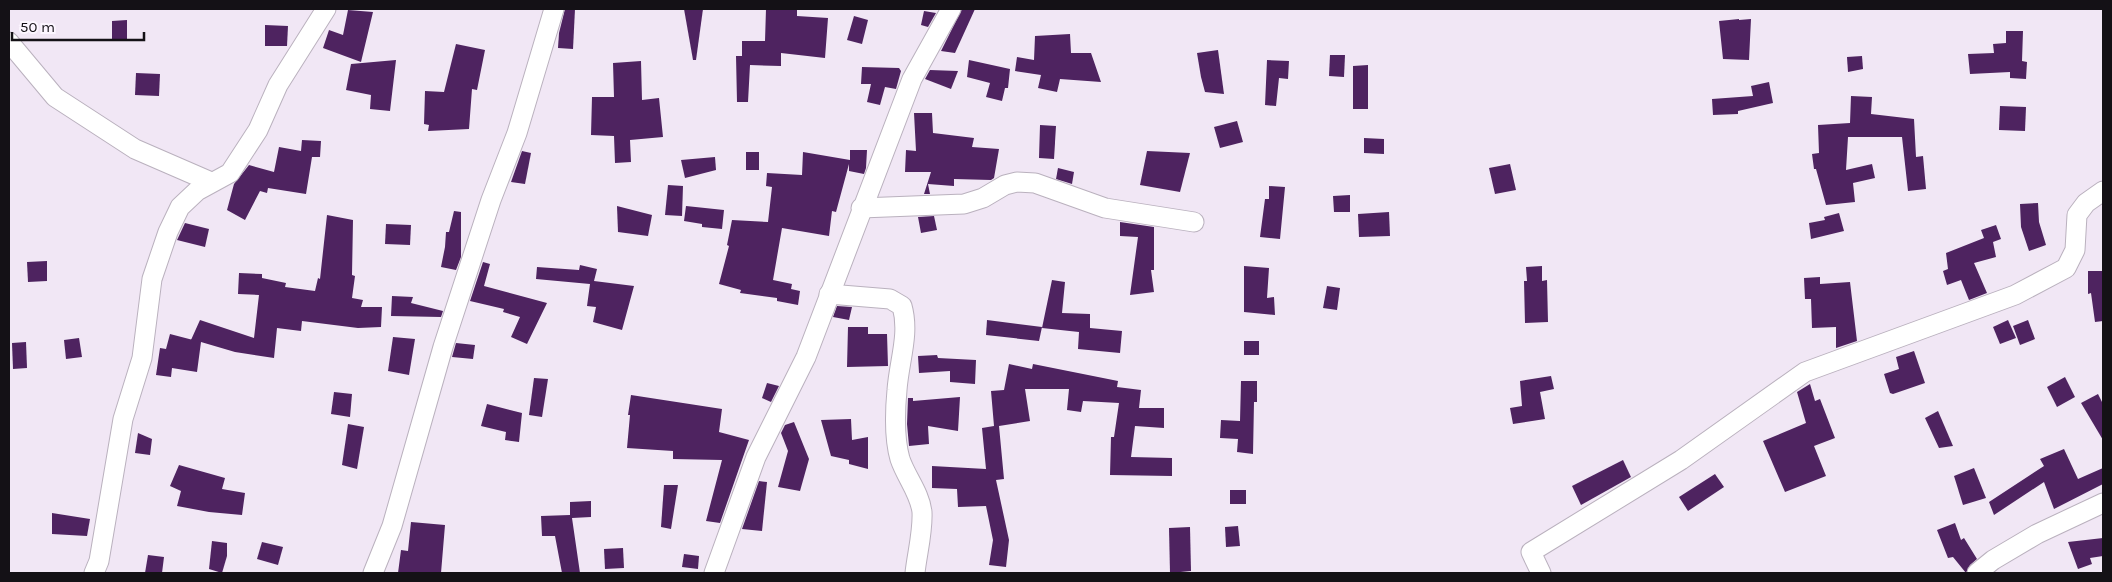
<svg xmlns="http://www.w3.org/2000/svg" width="2112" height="582" viewBox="0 0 2112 582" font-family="Karla,sans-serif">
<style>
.building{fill:#4e2360}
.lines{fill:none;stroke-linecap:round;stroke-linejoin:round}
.minor-casing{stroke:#bab1be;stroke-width:21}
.minor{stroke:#fff;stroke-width:19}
</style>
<rect width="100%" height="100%" fill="#f1e7f5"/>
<g class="building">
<polygon points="565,9 575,9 573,49 558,48 559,33"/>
<polygon points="684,9 703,9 696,60 693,60"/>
<polygon points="766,9 797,9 797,16 828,18 825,58 781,53 781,66 750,65 748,102 737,102 736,56 742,56 742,41 765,41"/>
<polygon points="962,9 975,9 955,53 941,51"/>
<polygon points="348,10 373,12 361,62 323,48 329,30 343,35"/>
<polygon points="924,11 936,13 928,27 921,25"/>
<polygon points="854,16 868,20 862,44 847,40"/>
<polygon points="1739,19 1739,20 1751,19 1749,60 1723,59 1719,21"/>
<polygon points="127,20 127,39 112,39 112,21"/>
<polygon points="265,25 288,26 287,46 265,46"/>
<polygon points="2006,31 2023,31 2022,61 2027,62 2026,79 2010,78 2010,72 1970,74 1968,54 1994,53 1993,44 2006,43"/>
<polygon points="1070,34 1071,53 1091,53 1101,82 1060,79 1057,92 1038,88 1041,75 1015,71 1017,57 1034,60 1035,36"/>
<polygon points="456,44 485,50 477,90 472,89 469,129 428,131 429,125 424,124 425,91 444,92"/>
<polygon points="1218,50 1224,94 1205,92 1201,77 1197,53"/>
<polygon points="1330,55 1345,55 1344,77 1329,76"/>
<polygon points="1862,56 1863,69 1848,72 1847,57"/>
<polygon points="396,60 390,111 370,109 371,95 346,90 351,64"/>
<polygon points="969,60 1010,69 1008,88 1005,88 1002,101 986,97 990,83 967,77"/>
<polygon points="1267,60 1289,61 1288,79 1279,78 1276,106 1265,105"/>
<polygon points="641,61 642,100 659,98 663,137 630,140 631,162 615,163 614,136 591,135 592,97 614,97 613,63"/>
<polygon points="1368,65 1368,109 1353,109 1353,66"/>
<polygon points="862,67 899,68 901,71 896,89 885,87 880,105 867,102 871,84 861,84"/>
<polygon points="930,70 958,71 951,89 925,79"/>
<polygon points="136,73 160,74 159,96 135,95"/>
<polygon points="1769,82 1773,103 1738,111 1738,114 1713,115 1712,99 1753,96 1751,86"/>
<polygon points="1851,96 1872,97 1871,114 1914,119 1916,157 1923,156 1926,189 1908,191 1902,137 1848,137 1846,170 1872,164 1875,178 1853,183 1855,202 1826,205 1816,169 1814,169 1812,154 1819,153 1818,125 1850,123"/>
<polygon points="2000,106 2026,107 2025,131 1999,130"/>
<polygon points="914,113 932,113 933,133 974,138 972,147 999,149 994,178 991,180 954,179 954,186 928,184 930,194 924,194 931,172 905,172 906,150 916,151"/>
<polygon points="1237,121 1243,142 1220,148 1214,127"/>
<polygon points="1040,125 1056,126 1054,159 1039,158"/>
<polygon points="1364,138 1384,139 1384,154 1364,153"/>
<polygon points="302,140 321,141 320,157 312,157 306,194 268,188 267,193 260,191 245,220 227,210 234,184 249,165 274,172 279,147 301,151"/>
<polygon points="850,150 867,150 866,168 864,174 849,171 849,164 836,212 832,211 829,236 782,228 773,280 792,284 791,289 800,291 798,305 777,301 777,298 740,293 741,290 719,284 729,246 727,245 732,220 768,222 772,187 766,186 767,173 802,175 803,152 850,160"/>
<polygon points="522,151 531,153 525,184 511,182"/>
<polygon points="1147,151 1190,153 1180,192 1140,185"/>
<rect x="746" y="152" width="13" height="18"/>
<polygon points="715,157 716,170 685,178 681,160"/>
<polygon points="1510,164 1516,190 1495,194 1489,168"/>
<polygon points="1058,168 1074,172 1072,184 1056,179"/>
<polygon points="668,185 683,186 682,216 665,215"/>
<polygon points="1269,186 1285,187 1280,239 1260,237 1265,199 1269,199"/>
<polygon points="1350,195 1350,212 1334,212 1333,196"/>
<polygon points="2038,203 2039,222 2046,245 2029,251 2021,227 2020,204"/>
<polygon points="617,206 652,215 648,236 618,232"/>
<polygon points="686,206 724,210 722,229 702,227 702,224 684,221"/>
<polygon points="454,211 461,212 461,257 456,270 441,267 445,247 446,232 449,232"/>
<polygon points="1389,212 1390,236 1359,237 1358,214"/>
<polygon points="1839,213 1844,231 1811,239 1809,223 1825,220 1824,217"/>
<polygon points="327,215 353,220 352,275 355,276 352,298 363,300 361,307 382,307 381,327 358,328 302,321 301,331 277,328 274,358 235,352 201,342 197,372 172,368 171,377 156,375 160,348 166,349 170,334 193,340 191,340 200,320 254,338 259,295 238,294 239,273 262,274 262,278 286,283 285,287 315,291 318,278 320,279"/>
<polygon points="934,216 937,230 921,233 918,217"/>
<polygon points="1120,222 1154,227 1154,270 1151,270 1154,292 1130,295 1138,237 1120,236"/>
<polygon points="185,223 209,229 205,247 177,240"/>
<polygon points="386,224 411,225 410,245 385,244"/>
<polygon points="1996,225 2001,239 1993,242 1996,257 1974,263 1987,293 1969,300 1961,280 1947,285 1943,271 1948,269 1946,253 1984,238 1981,230"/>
<polygon points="47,261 47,281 28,282 27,262"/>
<polygon points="483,262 490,264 484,286 547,303 527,344 511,337 520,317 503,312 504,309 470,301"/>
<polygon points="580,265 597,269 594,281 634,286 622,330 593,322 596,307 587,306 590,284 536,279 537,267 579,270"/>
<polygon points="1244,266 1269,268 1267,298 1274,297 1275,315 1244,312"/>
<polygon points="1542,266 1542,281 1547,280 1548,322 1525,323 1524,281 1527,281 1526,267"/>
<polygon points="2088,271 2103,271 2103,321 2095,322 2091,293 2088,294"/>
<polygon points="1820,277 1820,284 1850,282 1857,341 1836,348 1836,327 1812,328 1811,299 1805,299 1804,278"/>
<polygon points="1052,280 1065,282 1062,313 1090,314 1090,328 1122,331 1120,353 1078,349 1079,332 1042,328"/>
<polygon points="1327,286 1340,288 1337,310 1323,308"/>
<polygon points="392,296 413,297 411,303 443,311 441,317 391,316"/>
<polygon points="837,306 852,307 849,320 833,317"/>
<polygon points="987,320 1042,327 1039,341 986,335"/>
<polygon points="2008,320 2016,338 2000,344 1993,327"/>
<polygon points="2028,320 2035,339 2020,345 2013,326"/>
<polygon points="848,327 868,327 868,334 887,334 888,366 847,367"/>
<polygon points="393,337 415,339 409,375 388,371"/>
<polygon points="79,338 82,357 66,359 64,340"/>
<rect x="1244" y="341" width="15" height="14"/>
<polygon points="26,342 27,368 13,369 12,343"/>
<polygon points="456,343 475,345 473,359 452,357"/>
<polygon points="1914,351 1925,383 1893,394 1890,393 1884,374 1899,369 1896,357"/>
<polygon points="937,355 938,358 976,360 975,384 950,382 950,371 919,373 918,356"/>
<polygon points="1009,364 1032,369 1033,364 1118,381 1117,387 1141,390 1139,408 1164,408 1164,428 1135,426 1131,457 1172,458 1172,476 1110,475 1111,437 1114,437 1119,403 1083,401 1081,412 1067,410 1069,389 1025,389 1030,421 999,426 1004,479 996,480 1009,540 1006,567 989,565 993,540 986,506 958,507 957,489 932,488 932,466 986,469 982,428 994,426 991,391 1004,390"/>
<polygon points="1551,376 1554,389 1540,392 1545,419 1513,424 1510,408 1522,406 1520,381"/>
<polygon points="2065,377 2075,397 2057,407 2047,387"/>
<polygon points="534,378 548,379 542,417 529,415"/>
<polygon points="1241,381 1257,381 1257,402 1254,402 1253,454 1237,452 1238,439 1220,438 1221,420 1240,421"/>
<polygon points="767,383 779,386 771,402 762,398"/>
<polygon points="1810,384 1815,401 1820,399 1835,438 1814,446 1826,476 1785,492 1763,441 1806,423 1797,392"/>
<polygon points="334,392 352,394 350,417 331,414"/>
<polygon points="2098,394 2103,404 2103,440 2081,403"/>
<polygon points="631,395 722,409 719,432 749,440 720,523 706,521 722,460 673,459 673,451 627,448 630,415 628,415"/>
<polygon points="960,397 958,431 928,426 929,444 909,446 907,424 908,398 913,398 913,401"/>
<polygon points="487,404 522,413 519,442 505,440 506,432 481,426"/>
<polygon points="1938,411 1953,446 1939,448 1925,418"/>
<polygon points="851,419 852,440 868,437 868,469 849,464 849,460 831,456 821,420"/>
<polygon points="794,422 809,459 800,491 778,487 788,451 781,433 785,425"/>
<polygon points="348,424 364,427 357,469 342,465"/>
<polygon points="138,433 152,439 150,455 135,453"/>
<polygon points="2064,449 2078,479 2103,468 2103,484 2054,509 2044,482 1994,515 1989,502 2044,466 2040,459"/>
<polygon points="1623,460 1631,477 1581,505 1572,486"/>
<polygon points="179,465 225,478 222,489 245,493 242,515 209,512 177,506 181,491 170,486"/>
<polygon points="1974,468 1986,498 1963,505 1954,476"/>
<polygon points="1715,474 1724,487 1688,511 1679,497"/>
<polygon points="759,481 767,482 762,531 742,529"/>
<polygon points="664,485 678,485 671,529 661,527"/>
<rect x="1230" y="490" width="16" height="14"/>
<polygon points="591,501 591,517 572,518 580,573 562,573 555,536 542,536 541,516 570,515 570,502"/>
<polygon points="52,513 90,519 87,536 52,534"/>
<polygon points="411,522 445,525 441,573 398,573 401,550 408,551"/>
<polygon points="1955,523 1961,540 1964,538 1977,559 1970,565 1966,573 1953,557 1948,558 1937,530"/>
<polygon points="1238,526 1240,546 1226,547 1225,527"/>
<polygon points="1190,527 1191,571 1170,573 1169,528"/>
<polygon points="2103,538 2103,556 2090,558 2092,564 2078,569 2068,542"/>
<polygon points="212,541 227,543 227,556 222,573 209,569"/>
<polygon points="262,542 283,547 278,565 257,559"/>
<polygon points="623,548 624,568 605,569 604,549"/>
<polygon points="684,554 699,556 698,569 682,567"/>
<polygon points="148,555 164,557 162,573 145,573"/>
</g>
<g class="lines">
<defs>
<g id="minor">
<polyline points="9,42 55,97 135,149 211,182"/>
<polyline points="861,208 964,204 983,198 1005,185 1017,182 1035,183 1105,208 1194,222"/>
<path d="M829 294 890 299 902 306C910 334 899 361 897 390 895 411 894 438 900 459 906 477 920 493 922 512 923 532 917 554 915 573"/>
<polyline points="94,573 99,561 123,419 142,358 152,279 168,232 180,207 197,191 230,173 258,130 278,85 326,9"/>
<polyline points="373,573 392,526 443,347 491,200 517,133 554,9"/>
<polyline points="714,573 756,457 806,357 912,79 951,9"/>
<polyline points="1541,573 1531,552 1681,460 1805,372 2015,295 2066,268 2075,250 2077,215 2086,203 2103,191"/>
<polyline points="1977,573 1993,560 2037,534 2103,503"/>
</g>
</defs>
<use href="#minor" class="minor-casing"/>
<use href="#minor" class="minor"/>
</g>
<rect width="2112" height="582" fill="none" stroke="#141116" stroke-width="20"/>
<path d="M12 32v8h132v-8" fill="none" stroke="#141116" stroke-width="2.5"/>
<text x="20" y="32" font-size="15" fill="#141116" stroke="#fcf6ff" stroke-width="4" paint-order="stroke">50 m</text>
</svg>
